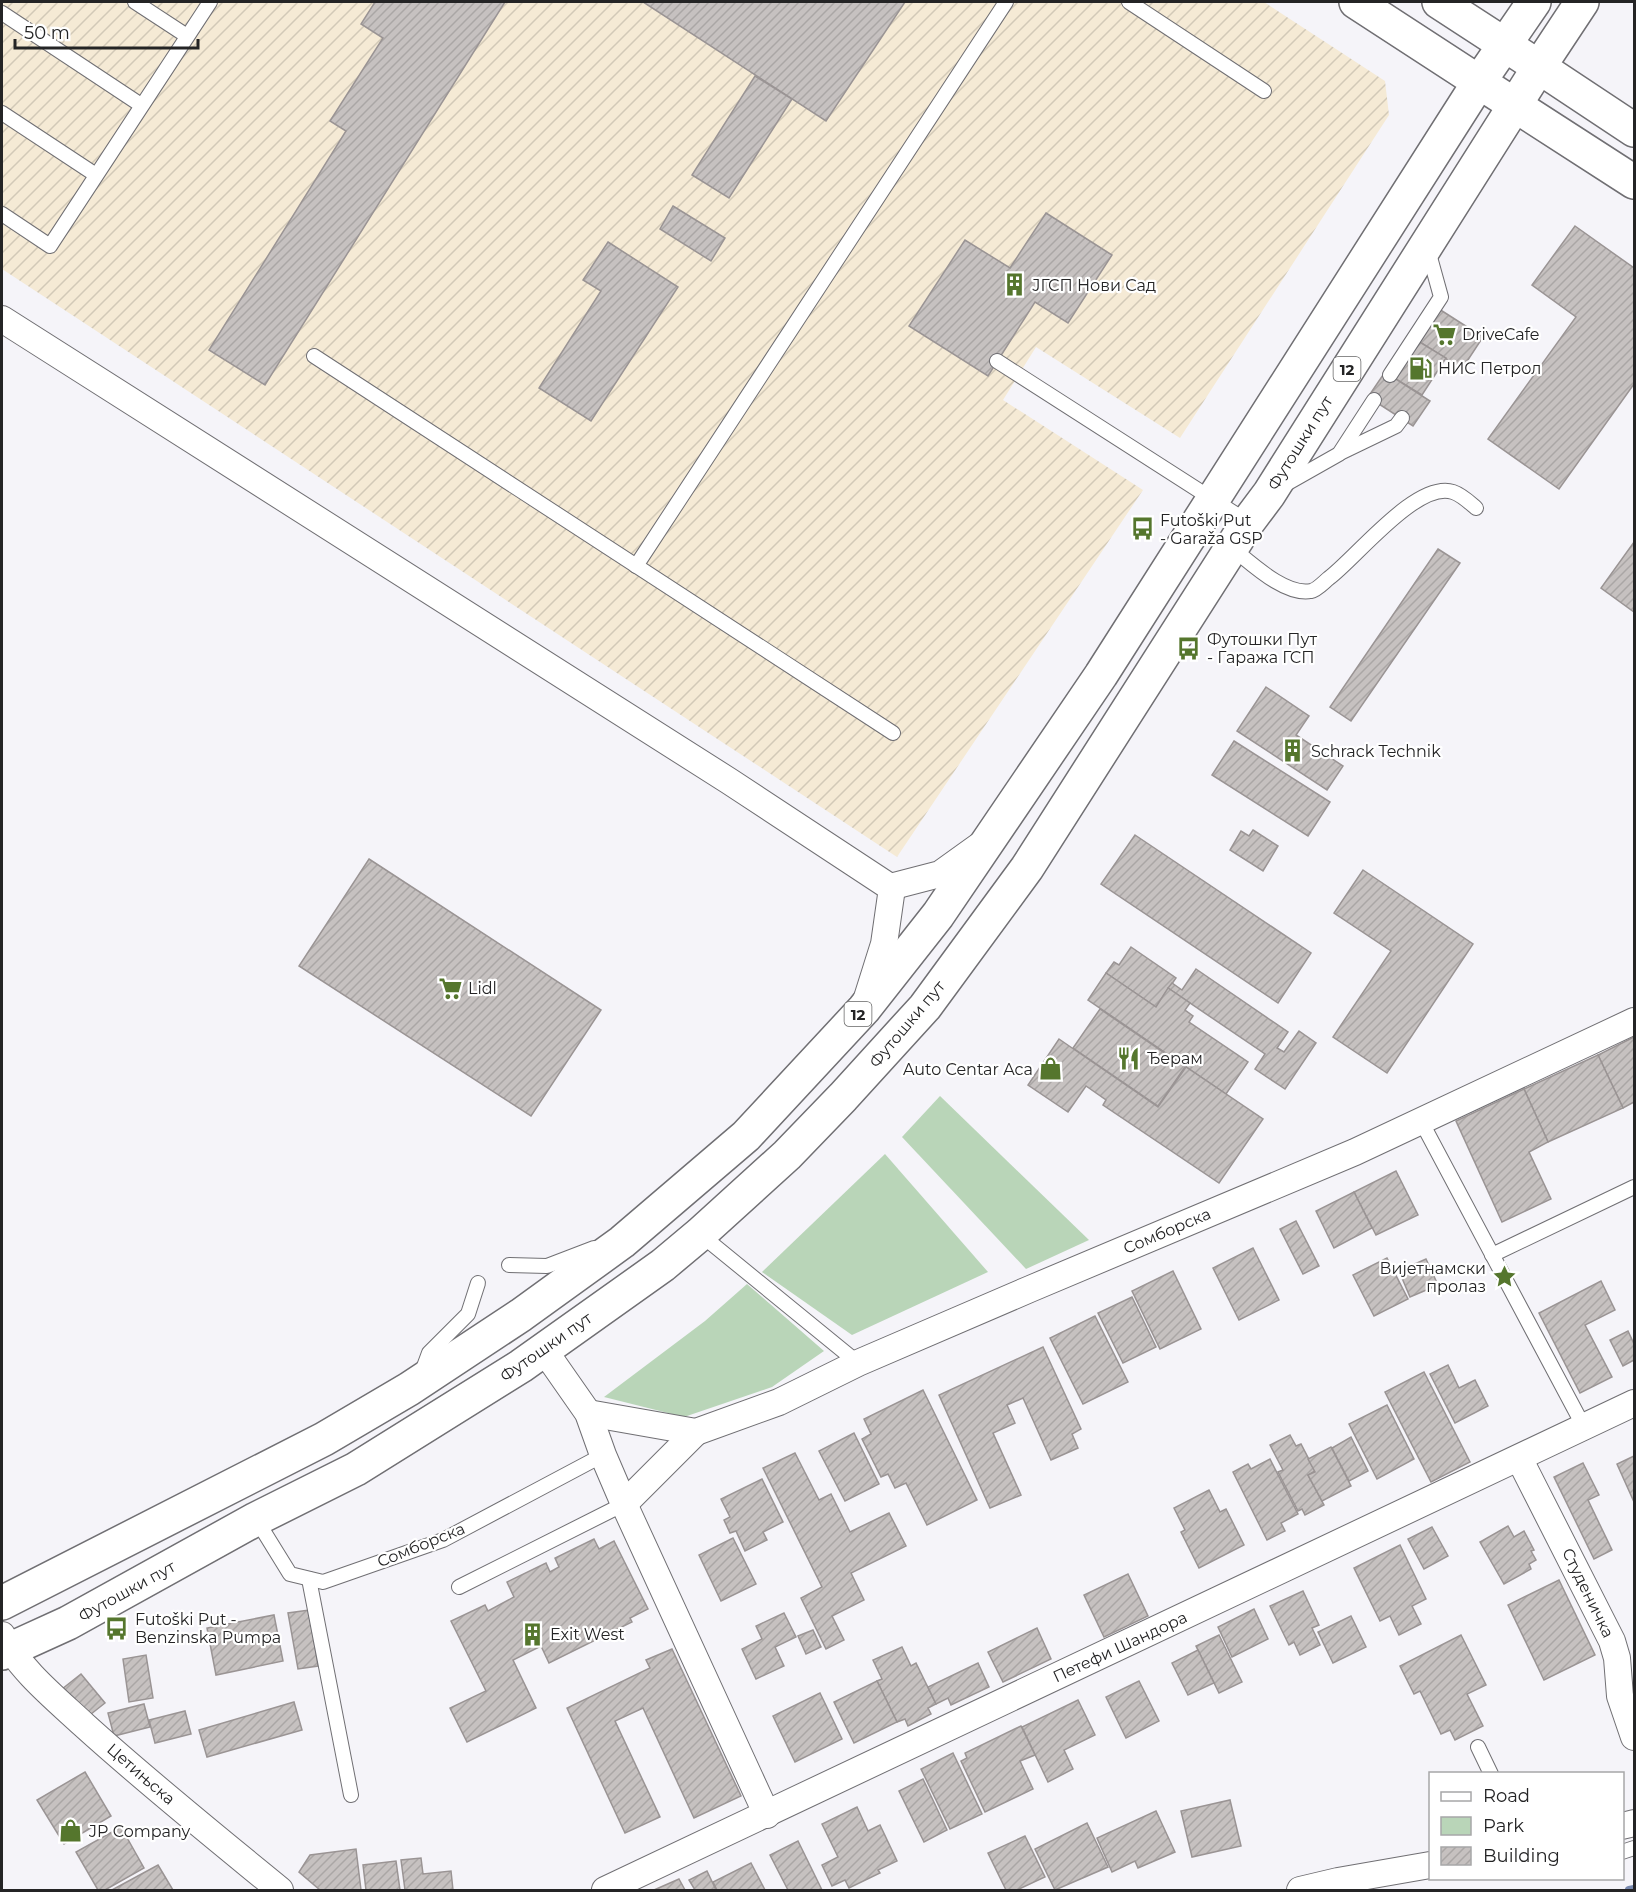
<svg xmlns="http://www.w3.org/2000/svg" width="1636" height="1892" viewBox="0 0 1636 1892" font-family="Montserrat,sans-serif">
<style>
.industrial{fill:url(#industrial-furrows)}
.green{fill:#b9d5b8}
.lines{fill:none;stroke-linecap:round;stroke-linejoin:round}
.stream{stroke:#7788ae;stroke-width:8}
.building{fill:url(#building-hatch);stroke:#9a9494;stroke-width:1.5}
.service-casing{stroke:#706f73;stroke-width:16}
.minor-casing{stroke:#706f73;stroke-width:28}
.secondary-casing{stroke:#706f73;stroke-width:36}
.primary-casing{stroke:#706f73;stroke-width:36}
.service{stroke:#fff;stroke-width:14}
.minor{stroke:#fff;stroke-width:26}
.secondary{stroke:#fff;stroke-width:33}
.primary{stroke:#fff;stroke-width:33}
.labels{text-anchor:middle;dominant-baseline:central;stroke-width:4.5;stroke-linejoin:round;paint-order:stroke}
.shield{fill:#fff;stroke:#666;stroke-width:1.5}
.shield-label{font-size:15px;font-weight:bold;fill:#242425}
.poi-label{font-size:16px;fill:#242425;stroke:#fff;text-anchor:start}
.street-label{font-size:16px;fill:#242425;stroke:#fff}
</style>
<defs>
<pattern id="industrial-furrows" width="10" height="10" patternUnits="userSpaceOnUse" patternTransform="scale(1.5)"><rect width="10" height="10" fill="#f5ead5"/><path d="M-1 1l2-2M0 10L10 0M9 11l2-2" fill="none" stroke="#d2c9b7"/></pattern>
<pattern id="building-hatch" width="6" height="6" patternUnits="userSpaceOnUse" patternTransform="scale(1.5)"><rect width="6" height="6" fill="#c6c1c0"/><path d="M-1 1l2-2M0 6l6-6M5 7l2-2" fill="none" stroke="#aaa6a5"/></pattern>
</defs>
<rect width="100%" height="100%" fill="#f5f4f9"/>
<polygon class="industrial" points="2,2 1264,2 1385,81 1389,115 1180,438 1036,347 1003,400 1143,490 897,857 2,269"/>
<g class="green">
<polygon points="940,1096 1089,1240 1026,1269 902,1137"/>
<polygon points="885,1154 988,1272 852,1335 762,1272"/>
<polygon points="747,1284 824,1351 772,1387 684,1417 604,1397 705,1321"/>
</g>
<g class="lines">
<polyline class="stream" points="1629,1890 1634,1889"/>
</g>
<g class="building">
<polygon points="375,2 505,2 265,385 209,350 346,131 330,121 383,38 361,24"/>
<polygon points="643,2 905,2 826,121"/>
<polygon points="755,76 792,99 729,198 692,175"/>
<polygon points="673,206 725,238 711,261 660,229"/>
<polygon points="1046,213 1112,255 1068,323 1035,302 988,376 909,326 965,240 1010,268"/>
<polygon points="1575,226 1634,268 1634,384 1559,489 1488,439 1576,317 1532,285"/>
<polygon points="608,242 678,287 591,421 539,388 601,291 583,280"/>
<polygon points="1439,309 1483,337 1462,369 1418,341"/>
<polygon points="1418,341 1446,358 1422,395 1394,378"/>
<polygon points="1385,372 1430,401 1413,426 1368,397"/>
<polygon points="1634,542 1634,612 1601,588"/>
<polygon points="1438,549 1460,563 1351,721 1330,707"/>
<polygon points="1266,687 1309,716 1296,735 1343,766 1327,790 1237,731"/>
<polygon points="1234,741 1330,802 1308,836 1212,775"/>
<polygon points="1253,830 1278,846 1263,871 1230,850 1241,831 1249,836"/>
<polygon points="1135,835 1311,953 1278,1003 1101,884"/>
<polygon points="369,859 601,1010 531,1116 299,966"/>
<polygon points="1363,870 1473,944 1387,1073 1333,1037 1391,951 1334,913"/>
<polygon points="1131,947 1176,978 1156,1007 1106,973 1114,962 1119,965"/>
<polygon points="1196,969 1288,1032 1277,1048 1284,1052 1299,1031 1316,1043 1285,1089 1255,1069 1265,1054 1168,988 1172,983 1182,990"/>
<polygon points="1106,973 1156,1007 1168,988 1190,1003 1185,1010 1193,1016 1189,1022 1248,1062 1226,1094 1088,1000"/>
<polygon points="1100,1009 1185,1067 1158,1106 1073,1048"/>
<polygon points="1634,1037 1634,1102 1623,1108 1598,1055"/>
<polygon points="1059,1039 1158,1107 1186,1067 1263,1119 1219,1183 1103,1105 1106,1100 1086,1086 1068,1112 1028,1085"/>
<polygon points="1598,1055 1623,1108 1548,1142 1524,1089"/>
<polygon points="1524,1089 1548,1142 1529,1152 1551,1199 1502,1222 1456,1121"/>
<polygon points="1396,1171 1418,1215 1376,1235 1354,1192"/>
<polygon points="1354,1192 1372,1228 1334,1248 1316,1211"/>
<polygon points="1296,1221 1319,1266 1303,1274 1280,1229"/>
<polygon points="1253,1248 1279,1300 1239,1320 1213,1268"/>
<polygon points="1387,1258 1408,1299 1374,1316 1353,1275"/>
<polygon points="1426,1259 1438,1285 1410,1297 1399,1271"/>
<polygon points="1173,1271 1201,1329 1160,1349 1132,1291"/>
<polygon points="1601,1281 1615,1310 1585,1325 1612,1377 1580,1393 1539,1313"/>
<polygon points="1132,1297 1156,1347 1123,1363 1098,1313"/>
<polygon points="1095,1316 1128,1382 1083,1404 1050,1338"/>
<polygon points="1628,1331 1634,1344 1634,1360 1623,1366 1610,1340"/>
<polygon points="1043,1347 1081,1429 1072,1434 1078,1448 1051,1460 1023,1398 1007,1405 1015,1423 993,1433 1021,1495 990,1508 939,1395"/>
<polygon points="1448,1365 1459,1388 1475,1380 1488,1406 1455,1423 1430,1374"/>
<polygon points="1424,1372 1470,1462 1431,1482 1385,1392"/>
<polygon points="923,1390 977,1500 927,1525 906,1483 895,1488 888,1474 881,1477 862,1439 871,1434 864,1419"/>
<polygon points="1387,1405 1414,1459 1377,1479 1349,1424"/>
<polygon points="854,1433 879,1484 845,1501 819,1451"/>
<polygon points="1290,1435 1296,1446 1301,1444 1315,1471 1308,1475 1324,1505 1305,1515 1302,1509 1298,1511 1278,1472 1283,1470 1270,1445"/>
<polygon points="1351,1437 1368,1471 1349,1481 1332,1448"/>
<polygon points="1331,1447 1351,1486 1322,1501 1308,1475 1315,1472 1308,1459"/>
<polygon points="795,1453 819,1500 831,1494 850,1532 889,1513 906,1546 851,1573 864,1600 832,1616 844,1640 826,1649 801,1598 822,1587 763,1468"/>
<polygon points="1634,1456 1634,1502 1617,1464"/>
<polygon points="1270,1459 1298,1514 1281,1523 1285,1531 1267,1540 1233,1472 1248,1464 1251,1469"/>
<polygon points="1583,1463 1599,1495 1588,1500 1612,1550 1594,1559 1554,1477"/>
<polygon points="762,1479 783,1522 763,1532 767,1540 745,1551 736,1531 730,1533 724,1520 730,1517 721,1499"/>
<polygon points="1209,1490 1220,1512 1226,1509 1244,1545 1199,1568 1181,1532 1185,1530 1174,1508"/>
<polygon points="1508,1526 1514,1537 1524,1531 1534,1550 1531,1551 1536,1560 1529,1564 1531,1569 1504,1584 1480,1542"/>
<polygon points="1432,1527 1448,1556 1424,1569 1408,1539"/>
<polygon points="733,1538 756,1584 721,1601 699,1555"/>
<polygon points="594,1539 599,1549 614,1541 648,1609 630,1618 632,1622 549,1663 541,1646 513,1660 536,1708 467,1742 450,1708 486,1691 451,1621 485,1605 488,1611 514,1597 507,1582 546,1563 550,1572 559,1567 555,1558"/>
<polygon points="1400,1545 1426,1599 1412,1606 1421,1624 1399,1635 1390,1616 1380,1621 1354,1568"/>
<polygon points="1128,1574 1148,1616 1104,1637 1084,1595"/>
<polygon points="1559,1580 1595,1655 1544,1680 1508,1605"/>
<polygon points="1303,1591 1319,1625 1312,1628 1320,1645 1300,1655 1294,1642 1289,1645 1270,1606"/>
<polygon points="1254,1609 1268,1639 1232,1657 1218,1627"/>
<polygon points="309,1610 318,1666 298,1669 288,1613"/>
<polygon points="784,1613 796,1637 775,1647 784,1666 756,1679 742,1649 762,1639 756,1626"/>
<polygon points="274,1615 283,1661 216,1675 207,1628"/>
<polygon points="1351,1616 1366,1647 1333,1663 1318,1632"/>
<polygon points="1037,1628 1051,1659 1003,1682 988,1652"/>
<polygon points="813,1630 821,1647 806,1654 798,1636"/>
<polygon points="1219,1635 1242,1682 1219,1693 1196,1646"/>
<polygon points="1461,1635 1486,1685 1467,1694 1483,1726 1455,1740 1450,1730 1441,1734 1420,1691 1414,1694 1400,1666"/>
<polygon points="902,1647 911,1666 916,1663 936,1704 928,1708 931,1714 908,1726 905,1719 897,1722 877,1681 882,1679 873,1660"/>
<polygon points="672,1649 741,1796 694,1818 643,1708 615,1721 660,1817 625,1833 567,1708 650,1668 646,1660"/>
<polygon points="1198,1650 1214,1683 1188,1695 1172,1663"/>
<polygon points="146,1655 153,1698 129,1702 123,1659"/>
<polygon points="978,1663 989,1687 951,1705 948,1698 936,1704 928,1687"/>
<polygon points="81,1674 105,1703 86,1718 62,1689"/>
<polygon points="877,1681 897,1722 854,1743 834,1702"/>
<polygon points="1139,1681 1159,1721 1126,1738 1106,1697"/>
<polygon points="820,1693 842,1739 795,1762 773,1716"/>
<polygon points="1078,1700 1095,1735 1064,1750 1073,1769 1048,1782 1022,1727"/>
<polygon points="294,1702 302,1730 207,1757 199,1730"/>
<polygon points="144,1704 150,1727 114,1736 108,1713"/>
<polygon points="185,1711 191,1734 155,1743 149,1720"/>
<polygon points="1021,1726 1035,1755 1020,1761 1033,1789 985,1812 961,1761 967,1758 965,1753"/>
<polygon points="953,1753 982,1814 950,1829 921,1769"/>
<polygon points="85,1772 111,1816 64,1844 37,1800"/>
<polygon points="923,1779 947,1830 924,1842 899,1791"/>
<polygon points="1230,1800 1241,1846 1192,1857 1181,1811"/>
<polygon points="857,1807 868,1831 880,1825 897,1861 878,1870 880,1873 849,1888 845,1880 832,1886 822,1865 838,1857 822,1824"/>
<polygon points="1156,1811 1175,1852 1138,1868 1135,1861 1112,1872 1097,1838"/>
<polygon points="1087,1823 1108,1867 1055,1890 1035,1849"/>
<polygon points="121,1827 144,1868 105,1890 98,1890 76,1852"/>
<polygon points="1025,1836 1045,1877 1017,1890 1006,1890 988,1853"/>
<polygon points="798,1841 822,1890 788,1890 770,1855"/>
<polygon points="356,1849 361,1890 320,1890 299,1872 310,1855"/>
<polygon points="421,1858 423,1874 451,1871 453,1890 405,1890 401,1860"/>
<polygon points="396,1861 400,1890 366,1890 363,1865"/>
<polygon points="751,1863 765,1890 717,1890 713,1882"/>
<polygon points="158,1865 173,1890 112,1890"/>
<polygon points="707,1871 716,1890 695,1890 689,1880"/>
<polygon points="679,1879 685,1890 654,1890"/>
</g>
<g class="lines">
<defs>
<g id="service">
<polyline points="135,2 187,36"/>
<polyline points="1129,2 1264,91"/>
<polyline points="2,13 141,105"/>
<polyline points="2,113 96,175"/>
<polyline points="2,214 50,246 210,2"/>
<polyline points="314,356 893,733"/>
<polyline points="997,361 1248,522"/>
<polyline points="1390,375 1441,297 1428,250"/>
<polyline points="1340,453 1396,426 1402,418"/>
<polyline points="1286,484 1339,454 1374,400"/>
<path d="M1232 548C1251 563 1285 596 1311 591 1317 590 1324 582 1329 578 1356 558 1417 480 1453 492 1462 495 1469 502 1476 508"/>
<polyline points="636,566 1006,2"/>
<polyline points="1421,1121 1584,1427"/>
<polyline points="700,1234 858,1363"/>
<polyline points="1492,1255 1634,1187"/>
<polyline points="509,1265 547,1266 594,1248"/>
<polyline points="422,1372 429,1353 468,1314 478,1283"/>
<polyline points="256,1519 290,1574 323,1582 443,1540 603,1455"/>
<polyline points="309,1579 351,1795"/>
<polyline points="459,1587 624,1504"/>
<polyline points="1478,1747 1491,1774"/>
<polyline points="1622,1852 1634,1848"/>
</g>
<g id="minor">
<polyline points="2,319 729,781 890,887 940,874 979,846"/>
<polyline points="867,998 884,944 892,888"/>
<polyline points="544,1350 588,1413 603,1455 624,1504 767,1815"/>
<polyline points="588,1413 696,1432 779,1402 858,1363 1030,1289 1355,1152 1634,1021"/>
<polyline points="1519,1458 1612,1641 1617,1658 1620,1696 1634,1737"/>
<polyline points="624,1504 696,1432"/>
<path d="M2 1635C20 1670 55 1698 84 1725 148 1783 214 1836 280 1890"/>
<polyline points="1622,1826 1634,1823"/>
<polyline points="605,1890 1634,1403"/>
<polyline points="1300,1890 1338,1881 1430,1865"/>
</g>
<g id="secondary">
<polyline points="1534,2 1479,82 1634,182"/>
<polyline points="1582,2 1539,67 1634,130"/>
</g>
<g id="primary">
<polyline points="2,1603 324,1439 409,1389 521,1315 622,1242 746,1136 864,1009 938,915 1101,675 1479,82 1356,2"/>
<polyline points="2,1653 68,1623 256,1519 356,1469 521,1366 663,1265 700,1234 787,1155 843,1097 925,1007 1027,868 1248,522 1269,494 1539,67 1439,2"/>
</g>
</defs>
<use href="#service" class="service-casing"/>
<use href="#minor" class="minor-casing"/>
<use href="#secondary" class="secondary-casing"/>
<use href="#primary" class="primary-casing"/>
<use href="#service" class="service"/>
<use href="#minor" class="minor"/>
<use href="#secondary" class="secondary"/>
<use href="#primary" class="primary"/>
</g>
<defs>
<symbol id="building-bare" viewBox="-9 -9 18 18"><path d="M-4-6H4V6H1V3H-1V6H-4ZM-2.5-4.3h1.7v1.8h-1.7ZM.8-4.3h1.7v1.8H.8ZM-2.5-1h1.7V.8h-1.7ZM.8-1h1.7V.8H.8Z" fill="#55762d" stroke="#fff" stroke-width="2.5" paint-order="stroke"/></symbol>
<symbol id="supermarket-bare" viewBox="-9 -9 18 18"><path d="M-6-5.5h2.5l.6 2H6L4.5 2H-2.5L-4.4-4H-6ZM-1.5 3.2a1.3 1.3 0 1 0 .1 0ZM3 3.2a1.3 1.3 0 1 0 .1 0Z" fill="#55762d" stroke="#fff" stroke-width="2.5" paint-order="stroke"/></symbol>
<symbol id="fuel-bare" viewBox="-9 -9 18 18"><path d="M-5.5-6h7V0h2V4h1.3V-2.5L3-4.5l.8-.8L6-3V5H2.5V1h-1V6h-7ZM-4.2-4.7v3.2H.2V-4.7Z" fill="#55762d" stroke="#fff" stroke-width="2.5" paint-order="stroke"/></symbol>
<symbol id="bus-bare" viewBox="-9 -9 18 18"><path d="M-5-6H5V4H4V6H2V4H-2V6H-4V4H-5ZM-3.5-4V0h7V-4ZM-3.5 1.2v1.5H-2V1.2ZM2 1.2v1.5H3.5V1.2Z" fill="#55762d" stroke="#fff" stroke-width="2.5" paint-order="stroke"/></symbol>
<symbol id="restaurant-bare" viewBox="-9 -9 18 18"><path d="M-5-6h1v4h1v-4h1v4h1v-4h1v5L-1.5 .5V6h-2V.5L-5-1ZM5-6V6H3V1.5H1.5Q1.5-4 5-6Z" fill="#55762d" stroke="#fff" stroke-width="2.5" paint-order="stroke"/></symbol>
<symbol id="shop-bare" viewBox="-9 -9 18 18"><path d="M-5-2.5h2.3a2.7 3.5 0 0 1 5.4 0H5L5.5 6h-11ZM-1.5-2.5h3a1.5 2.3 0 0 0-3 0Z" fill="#55762d" stroke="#fff" stroke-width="2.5" paint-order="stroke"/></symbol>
<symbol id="sight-bare" viewBox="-9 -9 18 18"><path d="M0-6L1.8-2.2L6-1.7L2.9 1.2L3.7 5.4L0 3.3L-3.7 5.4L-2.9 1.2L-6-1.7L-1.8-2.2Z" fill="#55762d" stroke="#fff" stroke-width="2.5" paint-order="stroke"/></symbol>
</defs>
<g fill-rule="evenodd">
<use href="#building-bare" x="998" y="268" width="33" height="33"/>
<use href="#supermarket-bare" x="1428" y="318" width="33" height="33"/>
<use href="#fuel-bare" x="1404" y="352" width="33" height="33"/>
<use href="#bus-bare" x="1126" y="512" width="33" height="33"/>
<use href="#bus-bare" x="1172" y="632" width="33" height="33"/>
<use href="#building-bare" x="1276" y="734" width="33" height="33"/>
<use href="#supermarket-bare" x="434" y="972" width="33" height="33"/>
<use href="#restaurant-bare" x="1112" y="1042" width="33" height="33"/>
<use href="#shop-bare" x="1034" y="1052" width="33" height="33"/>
<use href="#sight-bare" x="1488" y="1260" width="33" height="33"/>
<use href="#bus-bare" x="100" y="1612" width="33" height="33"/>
<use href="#building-bare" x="516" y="1618" width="33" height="33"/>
<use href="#shop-bare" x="54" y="1814" width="33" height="33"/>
</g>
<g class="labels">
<g class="shield">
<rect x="1333.5" y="357" width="27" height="24" rx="4.5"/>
<rect x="844.5" y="1002" width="27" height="24" rx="4.5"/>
</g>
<g class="shield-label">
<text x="1347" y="369">12</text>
<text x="858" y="1014">12</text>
</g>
<g class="poi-label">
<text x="1032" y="285">ЈГСП Нови Сад</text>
<text x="1462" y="334">DriveCafe</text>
<text x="1438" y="368">НИС Петрол</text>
<text x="1160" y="520">Futoški Put<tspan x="1160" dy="18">- Garaža GSP</tspan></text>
<text x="1207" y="639">Футошки Пут<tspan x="1207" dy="18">- Гаража ГСП</tspan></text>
<text x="1311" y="751">Schrack Technik</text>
<text x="468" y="988">Lidl</text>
<text x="1147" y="1058">Ђерам</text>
<text x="1033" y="1069" text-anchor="end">Auto Centar Aca</text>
<text x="1486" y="1268" text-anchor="end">Вијетнамски<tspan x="1486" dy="18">пролаз</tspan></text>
<text x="135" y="1619">Futoški Put -<tspan x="135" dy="18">Benzinska Pumpa</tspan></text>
<text x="550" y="1634">Exit West</text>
<text x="89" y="1831">JP Company</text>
</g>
<g class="street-label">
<text transform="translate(1300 443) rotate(-58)">Футошки пут</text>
<text transform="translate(907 1024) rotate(-50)">Футошки пут</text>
<text transform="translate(1167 1231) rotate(-23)">Сомборска</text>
<text transform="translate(546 1347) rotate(-35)">Футошки пут</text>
<text transform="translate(421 1545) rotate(-22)">Сомборска</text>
<text transform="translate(127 1591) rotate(-29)">Футошки пут</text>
<text transform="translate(1588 1593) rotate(64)">Студеничка</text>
<text transform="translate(1120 1647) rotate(-25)">Петефи Шандора</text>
<text transform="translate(141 1774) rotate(41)">Цетињска</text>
</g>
</g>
<rect width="1636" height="1892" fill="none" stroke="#242425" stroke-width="6"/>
<rect x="1429" y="1772" width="195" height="108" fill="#ffffff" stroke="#a7a7a8" stroke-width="1.5"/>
<rect x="1441" y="1792" width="30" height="9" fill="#ffffff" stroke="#a7a7a8" stroke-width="1.5"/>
<text x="1483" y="1802" font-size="18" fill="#242425">Road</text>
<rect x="1441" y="1817" width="30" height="18" fill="#b9d5b8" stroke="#a7a7a8" stroke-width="1.5"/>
<text x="1483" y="1832" font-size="18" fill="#242425">Park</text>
<rect x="1441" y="1847" width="30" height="18" fill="url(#building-hatch)" stroke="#a7a7a8" stroke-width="1.5"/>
<text x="1483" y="1862" font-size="18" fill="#242425">Building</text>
<path d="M15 39v9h183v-9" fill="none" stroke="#242425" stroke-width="3"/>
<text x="24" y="39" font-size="18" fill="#242425" stroke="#ffffff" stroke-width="4.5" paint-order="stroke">50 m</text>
</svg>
